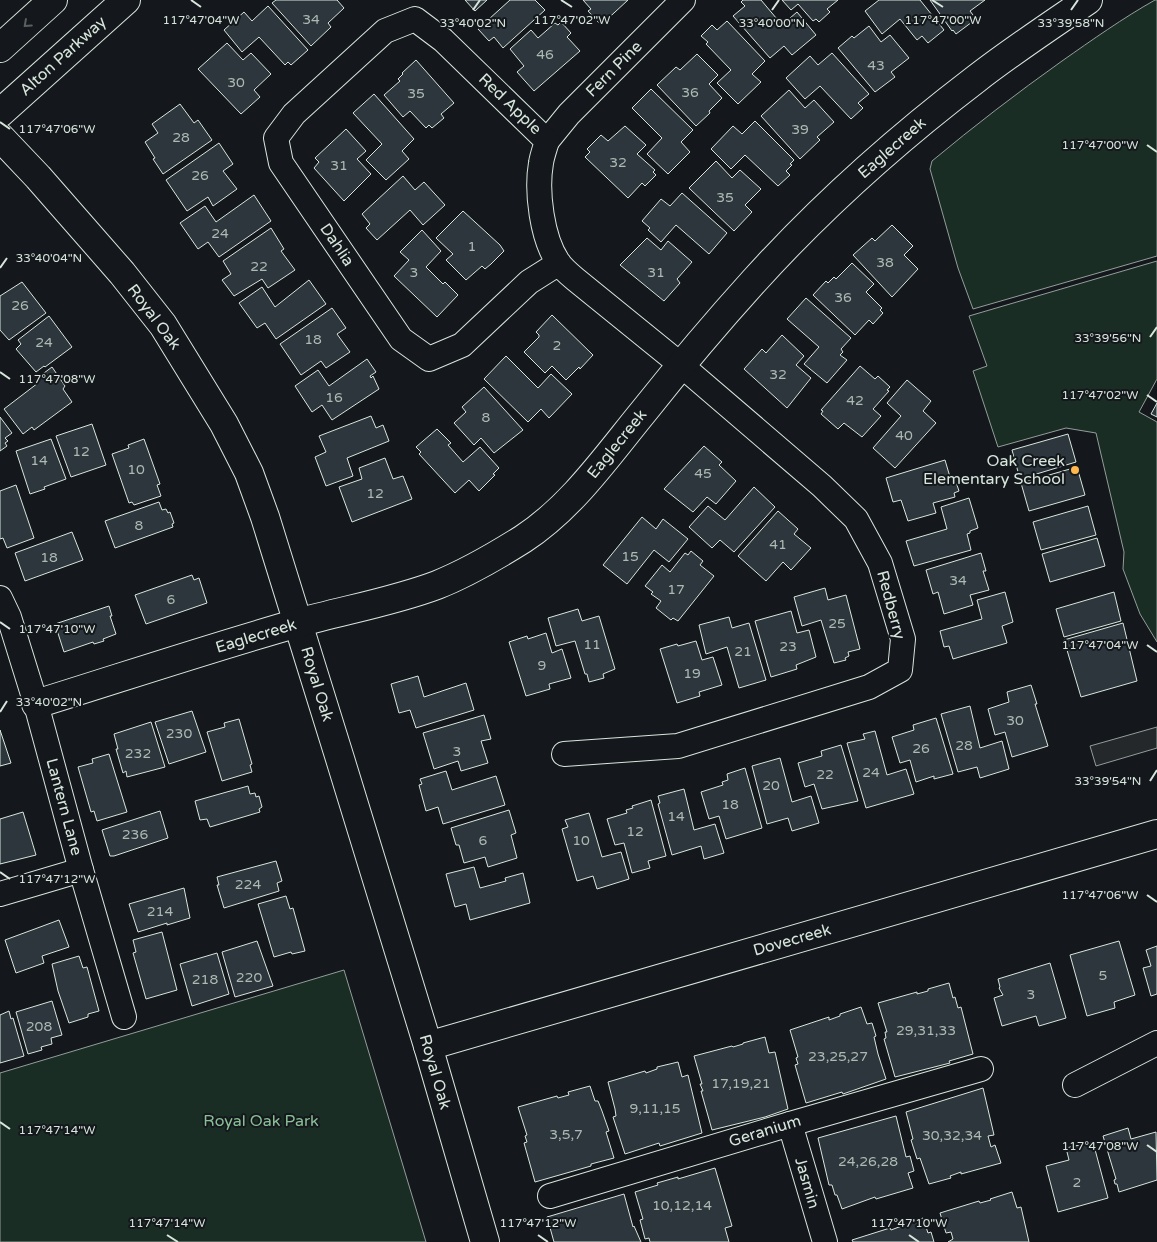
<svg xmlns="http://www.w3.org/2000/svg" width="1157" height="1242" viewBox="0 0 1157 1242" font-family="'Varela Round',sans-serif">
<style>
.green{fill:#1a2d24;stroke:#939e99}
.parking{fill:#24282b;stroke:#939e99}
.building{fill:#2c363c;stroke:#d8e6dc}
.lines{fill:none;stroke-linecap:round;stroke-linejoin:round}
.street-casing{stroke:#d8e6dc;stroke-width:26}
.secondary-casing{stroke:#d8e6dc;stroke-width:30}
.street{stroke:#14181c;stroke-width:24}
.secondary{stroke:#14181c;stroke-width:28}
.oneway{stroke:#59605f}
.ticks{fill:none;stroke:#d8e6dc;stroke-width:2}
.poi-dot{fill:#ffb74d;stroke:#14181c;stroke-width:2}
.labels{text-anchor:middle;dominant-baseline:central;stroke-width:4;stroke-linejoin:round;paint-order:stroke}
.number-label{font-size:14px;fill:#adbab4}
.street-label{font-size:16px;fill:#d8e6dc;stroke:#14181c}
.poi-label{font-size:16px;fill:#d8e6dc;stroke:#14181c;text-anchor:end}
.park-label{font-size:16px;fill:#8ac095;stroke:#14181c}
.ticks-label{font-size:12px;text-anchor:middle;fill:#d8e6dc;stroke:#14181c;stroke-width:4;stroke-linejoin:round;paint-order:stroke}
</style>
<rect width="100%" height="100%" fill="#14181c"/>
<g class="green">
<path d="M1155 0H1157V256L973 309 958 268 930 169 932 161C974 126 1017 93 1062 61 1092 40 1123 18 1155 0Z"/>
<polygon points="1157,261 1157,379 1139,412 1157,422 1157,642 1140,614 1123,569 1124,552 1096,433 1066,428 998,447 973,371 987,366 969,316"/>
<polygon points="344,970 426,1242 0,1242 0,1073"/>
</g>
<polygon class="parking" points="1157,727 1157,748 1096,766 1090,746"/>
<g class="building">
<polygon points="276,0 337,0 344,8 328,23 331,27 311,46 272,3"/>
<polygon points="465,0 487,0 475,11"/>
<polygon points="510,0 535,0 545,10 503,48 494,37 489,41 478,29"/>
<polygon points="583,0 628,0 601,25 588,11 591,9"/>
<polygon points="743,0 761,0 782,25 797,12 816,35 792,55 784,46 770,58 733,16 745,6 741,2"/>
<polygon points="782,0 838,0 827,9 830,12 819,22 816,19 813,21 798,4 791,10"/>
<polygon points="879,0 920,0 944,30 928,43 922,36 917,40 900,19 882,34 865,11"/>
<polygon points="930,0 985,0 970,11 976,19 956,34 953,30 952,31"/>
<polygon points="268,6 308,50 291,65 288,62 285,65 259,37 242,52 224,30 244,12 252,21"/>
<polygon points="727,21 765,61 752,74 761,82 738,104 717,83 731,70 706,44 708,42 701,36 712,25 717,30"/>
<polygon points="561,22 571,33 567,37 580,51 534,91 517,72 524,66 510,49 531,30 538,38 555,23 558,25"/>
<polygon points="869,26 881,42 890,35 909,58 891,72 895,77 875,92 838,48 852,36 854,38"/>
<polygon points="227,43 243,60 251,53 271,74 254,90 260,97 241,114 198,69"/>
<polygon points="832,53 869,94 858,103 863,108 851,119 820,86 805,99 786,78 810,56 818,65"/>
<polygon points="697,54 718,75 709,84 722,98 709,111 710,113 696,126 657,85 676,67 680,70"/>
<polygon points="416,60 454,103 441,114 444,118 432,128 429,125 426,128 410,111 403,117 384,95 400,81 398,79 403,74 402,73"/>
<polygon points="651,89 693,130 681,142 690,152 668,174 647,154 662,138 632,108"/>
<polygon points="789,90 805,108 814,100 834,122 817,137 820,140 800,159 761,116"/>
<polygon points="374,94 414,139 402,151 409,159 386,180 366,160 382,144 353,113"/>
<polygon points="180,104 194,123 198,120 212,140 163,174 153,159 155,158 145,142 158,133 152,124"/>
<polygon points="755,121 794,160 790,164 792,165 786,171 790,175 778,186 745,155 731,169 711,149 733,126 742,134"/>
<polygon points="625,126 646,145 637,154 655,170 653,172 656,175 645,186 642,183 628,198 585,157 590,152 587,149 601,135 608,141"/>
<polygon points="346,129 366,151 357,159 371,174 344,201 314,168 319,162 315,158"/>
<polygon points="219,143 233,164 223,171 237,189 213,206 208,197 187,211 166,180"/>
<polygon points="716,161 732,178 740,170 761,189 745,205 752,212 734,231 689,188"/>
<polygon points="403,176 415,190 424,182 445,205 423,225 410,210 377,240 366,228 370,224 362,214"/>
<polygon points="682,193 727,233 709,254 676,225 661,242 648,230 650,228 642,221 661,199 670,206"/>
<polygon points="254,195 271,221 219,257 208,242 198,249 180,223 205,206 216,222"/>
<polygon points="463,211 500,245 504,251 491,264 485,269 482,266 466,280 446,260 453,254 436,238"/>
<polygon points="892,225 913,246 904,255 918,269 892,297 853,255 872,238 875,241"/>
<polygon points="271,228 284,249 281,251 295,270 268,288 262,279 234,296 222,280 231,274 223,261"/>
<polygon points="422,230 441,251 426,267 443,284 445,282 458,295 437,317 394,276 409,260 400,252"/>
<polygon points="647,238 661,250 668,241 692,262 677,279 680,283 664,301 620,265"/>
<polygon points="852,263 874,284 866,292 882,308 880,310 883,313 873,324 869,320 855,335 813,295 826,281 828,283 834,277 836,279"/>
<polygon points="309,280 326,304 276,339 265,323 257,328 239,303 262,287 275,307"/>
<polygon points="22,282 46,313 9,340 0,330 0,296"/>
<polygon points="806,298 851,338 841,349 843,352 840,355 847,360 827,383 804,364 819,347 787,319"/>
<polygon points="332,308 346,328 337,334 350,352 326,368 321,361 301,375 280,344"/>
<polygon points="552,315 593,355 580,369 579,367 566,380 552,366 545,373 524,352 539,337 539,335 536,332"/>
<polygon points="49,316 72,347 45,367 44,366 36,372 16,349 21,344 18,340"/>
<polygon points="782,335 804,356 796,365 811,378 787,408 744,369 762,349 766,353"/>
<polygon points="506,356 538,388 551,374 572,394 549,418 541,409 528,422 484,379"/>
<polygon points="367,359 376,372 370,376 371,378 373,376 379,389 332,420 322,405 312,412 295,386 318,370 329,386"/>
<polygon points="860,366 875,379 878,376 890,387 887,390 889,391 873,409 881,416 862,437 844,423 838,429 821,414 823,411 821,410"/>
<polygon points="52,367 65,386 63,389 72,402 34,430 32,427 23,434 4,409 38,383 36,379"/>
<polygon points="907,380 931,401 923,411 936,423 895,468 873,448 901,416 887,403"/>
<polygon points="484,387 523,430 494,453 481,438 474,445 454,423 466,412 462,407"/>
<polygon points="1157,403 1157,417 1151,414"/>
<polygon points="371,416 376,428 383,425 389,441 347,458 353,476 326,486 315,457 326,452 319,436"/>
<polygon points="0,417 12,433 5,438 8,441 5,443 7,446 0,451"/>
<polygon points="92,424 106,465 71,477 56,436"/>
<polygon points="437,429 451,443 448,445 463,462 480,447 499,468 493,474 495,475 479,491 469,480 455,493 419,454 421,452 416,447"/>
<polygon points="1068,434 1076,462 1020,479 1012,450"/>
<polygon points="51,439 66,479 44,487 45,489 30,494 16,451"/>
<polygon points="144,439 160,484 157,485 161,496 134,505 132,502 129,503 112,454 129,448 128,445"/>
<polygon points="704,446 722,462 719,465 736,481 716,504 707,497 693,512 664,489"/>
<polygon points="385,458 393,479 403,476 412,499 352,522 339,487 362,479 359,468"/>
<polygon points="945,460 950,477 954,476 959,491 954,493 955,497 933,503 936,513 908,521 901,500 893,502 886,478"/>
<polygon points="1077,467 1085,495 1029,511 1021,483"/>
<polygon points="16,485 34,538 7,548 3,538 0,539 0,491"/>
<polygon points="754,487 775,507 734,552 720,540 712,548 689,527 708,506 725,520"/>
<polygon points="969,498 978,528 970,531 970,533 967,534 971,550 914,566 906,541 947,529 941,507"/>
<polygon points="159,502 162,510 166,509 168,513 170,512 174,523 172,524 173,527 115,548 105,521"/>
<polygon points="1088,506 1096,535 1041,550 1033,522"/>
<polygon points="778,511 798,529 794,534 811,548 791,570 783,562 766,581 738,556"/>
<polygon points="642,517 656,529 663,519 688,539 669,562 654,550 627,584 603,565"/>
<polygon points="72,532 83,560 25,581 15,553"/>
<polygon points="1097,538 1105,566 1050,582 1042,554"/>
<polygon points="691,551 703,561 700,565 714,576 678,621 673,618 671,620 656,608 661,601 651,594 653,592 645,586 662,565 670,572 685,553 688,555"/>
<polygon points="981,553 986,571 983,571 989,590 970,595 973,605 944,614 938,592 933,594 926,570"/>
<polygon points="192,575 194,580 199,578 207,603 146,624 135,595"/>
<polygon points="825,588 828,600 846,595 860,649 848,652 849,656 845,658 846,660 834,663 821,620 802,626 794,597"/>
<polygon points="1005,592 1013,622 1002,626 1007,643 953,659 949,646 944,647 940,631 982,619 977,600"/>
<polygon points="1114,592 1121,621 1064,637 1056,609"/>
<polygon points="109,606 112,616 110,616 116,634 103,639 104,641 94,644 93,642 64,652 55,624"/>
<polygon points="578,609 582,621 599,616 615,669 603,674 604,678 589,682 587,674 585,674 575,641 556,646 548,618"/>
<polygon points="791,611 797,633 809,630 816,657 796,665 797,669 771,677 755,621"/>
<polygon points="729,617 732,628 749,623 766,680 739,688 727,647 706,654 699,625"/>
<polygon points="1123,623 1137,681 1081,697 1064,640"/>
<polygon points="546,633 552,653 562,649 571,678 549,684 550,689 526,696 509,642 527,636 528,639"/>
<polygon points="696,641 702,660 713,657 722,685 699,692 700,696 677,703 660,649 677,644 678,646"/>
<polygon points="418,676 424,697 466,683 474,710 416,728 410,710 399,713 391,684"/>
<polygon points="1031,685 1037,704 1035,704 1048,746 1012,757 1005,732 995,735 988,709 1009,702 1007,692"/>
<polygon points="970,706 980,748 1002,741 1009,769 980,778 977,767 958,772 941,714"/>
<polygon points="192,711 206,752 169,764 155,722"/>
<polygon points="484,715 491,739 481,741 488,763 461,771 458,761 434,769 423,733"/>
<polygon points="936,718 953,774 934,779 934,776 916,782 910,760 900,763 892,737 914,730 913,725"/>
<polygon points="239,719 252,764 250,765 252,772 222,781 207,732 225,727 224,723"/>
<polygon points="151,722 165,767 127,777 126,771 123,773 116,749 118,749 114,734"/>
<polygon points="0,730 11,763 0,766"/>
<polygon points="875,731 887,775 906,769 914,794 866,808 847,743 865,739 863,734"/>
<polygon points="841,745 858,801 822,809 814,784 805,787 798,763 822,756 821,751"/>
<polygon points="109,754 127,812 97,821 94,811 91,812 78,767 93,763 92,759"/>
<polygon points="780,758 792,802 811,796 819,823 792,831 788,818 767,824 752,766"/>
<polygon points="745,768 762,828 726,839 719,816 709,819 701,792 723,785 722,782 728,780 727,774"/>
<polygon points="446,771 452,790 496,776 505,805 443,824 438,807 426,811 419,785 422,784 420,779"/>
<polygon points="248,786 250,794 255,793 256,797 259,796 262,807 259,809 260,812 210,827 207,819 200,820 195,801"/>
<polygon points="684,789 694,830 715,824 724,853 704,859 701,846 672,855 658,804 660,803 658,796"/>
<polygon points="651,800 666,856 648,861 650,868 632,873 624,843 615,845 607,819 627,813 626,810 633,808 632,806"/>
<polygon points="509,810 516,833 511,835 517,858 488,867 485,857 464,863 459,845 456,845 451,828"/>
<polygon points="160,811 168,838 114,856 110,856 102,830"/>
<polygon points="23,812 36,855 0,864 0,819"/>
<polygon points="589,813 602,857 621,852 629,879 597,889 593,876 577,881 562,829 568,827 565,820"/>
<polygon points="276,861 282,881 277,883 279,891 224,908 217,885 219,885 217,877"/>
<polygon points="474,867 480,888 506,881 505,878 523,873 530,903 470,920 466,904 455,907 446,874"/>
<polygon points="184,888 190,918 167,925 167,923 138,932 129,904"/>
<polygon points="286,896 290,909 293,908 305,951 292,954 291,952 274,957 258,904"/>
<polygon points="59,920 69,947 42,956 44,963 16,973 5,940"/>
<polygon points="162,932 177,990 146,999 133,953 136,952 133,940"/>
<polygon points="257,941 273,986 235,997 222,952"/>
<polygon points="1119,941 1135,995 1114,1002 1115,1008 1087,1016 1070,955"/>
<polygon points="1157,946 1157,994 1151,996 1143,968 1151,966 1146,950"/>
<polygon points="217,953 229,994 192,1006 180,964"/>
<polygon points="79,956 83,968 87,967 99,1011 88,1014 88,1017 69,1023 58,991 52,964"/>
<polygon points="1050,963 1066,1018 1039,1026 1036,1016 1002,1026 994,998 1003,995 999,988 1000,987 998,979"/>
<polygon points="949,983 953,998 955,997 958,1008 961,1007 973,1054 949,1061 950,1063 895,1077 884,1039 886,1038 885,1032 887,1032 878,1003 917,992 917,994 928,991 928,989"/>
<polygon points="52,1001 62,1035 51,1038 52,1044 41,1047 42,1050 28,1054 16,1012"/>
<polygon points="861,1007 867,1024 872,1023 876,1036 874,1037 878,1054 886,1079 843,1094 842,1092 806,1103 795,1065 798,1064 796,1058 798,1057 790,1030 829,1017 829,1020 840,1016 840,1014"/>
<polygon points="9,1011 11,1019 13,1018 24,1056 0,1063 0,1015"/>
<polygon points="765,1037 769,1053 775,1052 788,1109 765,1117 712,1130 701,1091 703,1091 700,1084 702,1084 694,1056 732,1046 733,1047 743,1044 743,1043"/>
<polygon points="678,1062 682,1077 688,1075 702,1133 660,1146 659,1143 625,1154 613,1117 616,1116 615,1109 608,1082 645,1071 646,1073 657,1069 657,1067"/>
<polygon points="590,1086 595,1101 598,1101 602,1111 609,1131 606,1132 614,1158 591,1164 591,1166 535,1182 524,1143 527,1142 525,1136 527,1135 518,1107 557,1096 558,1098 569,1095 568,1092"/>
<polygon points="983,1088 994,1135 988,1136 991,1147 995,1145 1001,1163 961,1174 961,1172 950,1176 951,1178 929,1184 920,1158 917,1159 911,1140 913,1139 906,1112"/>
<polygon points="896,1116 906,1157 910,1156 914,1171 908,1173 913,1188 876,1199 875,1197 842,1209 837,1195 835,1195 832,1185 829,1185 818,1138"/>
<polygon points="1128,1128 1131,1139 1156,1132 1157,1180 1119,1192 1117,1184 1115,1184 1114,1180 1116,1179 1103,1136"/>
<polygon points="1093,1142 1108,1198 1058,1212 1046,1166 1069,1160 1066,1148"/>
<polygon points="715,1168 732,1226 725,1228 729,1242 650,1242 649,1238 645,1239 640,1220 643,1219 635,1192 658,1185 657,1183 678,1177 678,1179"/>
<polygon points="1012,1192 1017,1208 1021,1207 1029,1242 948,1242 953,1239 951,1232 946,1233 940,1213 979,1201 980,1203 991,1200 990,1199"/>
<polygon points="624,1194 633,1227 634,1226 641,1242 554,1242 547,1217"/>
<polygon points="923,1218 928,1233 931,1232 934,1242 853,1242 852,1240 890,1228 891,1230"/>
</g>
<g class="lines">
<defs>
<g id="street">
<polyline points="547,141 569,114 683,0"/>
<path d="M559 263 529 282 462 345 429 359 401 339 281 163 276 138 294 114 385 31 415 19 443 40 547 141C545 148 542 156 541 163 536 192 542 238 558 262 562 268 569 274 575 279L681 365 822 486 856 519 880 563 903 639 900 670 869 687 678 746 564 754"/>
<polyline points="0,598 9,617 36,704 81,870 124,1017"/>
<polyline points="0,894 81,870"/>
<polyline points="1075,1085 1157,1043"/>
<polyline points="790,1124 825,1242"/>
<polyline points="550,1196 790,1124 981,1069"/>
</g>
<g id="secondary">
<polyline points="0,48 53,0"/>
<polyline points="0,113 126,0"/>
<polyline points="0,137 38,177 122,273 163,325 224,424 249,473 265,517 341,762 428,1046 485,1242"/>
<path d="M36 704C123 677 210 648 298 623 344 610 392 602 437 585 467 573 496 556 523 539 572 507 607 456 644 411 679 367 716 323 754 281 821 207 896 140 976 79 1012 51 1050 26 1088 0"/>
<polyline points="428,1046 1157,834"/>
</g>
</defs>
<use href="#street" class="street-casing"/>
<use href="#secondary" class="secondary-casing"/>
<use href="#street" class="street"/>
<use href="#secondary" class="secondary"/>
</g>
<defs><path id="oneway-chevron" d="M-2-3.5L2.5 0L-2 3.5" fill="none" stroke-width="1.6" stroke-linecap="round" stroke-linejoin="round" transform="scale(1.25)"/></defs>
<use class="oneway" href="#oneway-chevron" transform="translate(27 24) rotate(138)"/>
<path class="ticks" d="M191 0 201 7M561 0 572 7M932 0 943 7M473 10 480 0M772 10 779 0M1071 10 1078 0M0 122 10 129M1147 145 1157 152M0 268 7 258M1150 337 1157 327M0 372 10 379M1147 395 1157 402M0 622 10 629M1147 645 1157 652M0 712 7 701M1150 781 1157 770M0 872 10 879M1147 895 1157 902M0 1122 10 1129M1147 1145 1157 1152M167 1235 178 1242M538 1235 548 1242M909 1235 919 1242"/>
<circle class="poi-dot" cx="1075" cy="470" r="5"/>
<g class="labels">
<g class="number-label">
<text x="311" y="19">34</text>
<text x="545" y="54">46</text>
<text x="876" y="65">43</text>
<text x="236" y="82">30</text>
<text x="690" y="92">36</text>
<text x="416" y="93">35</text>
<text x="800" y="129">39</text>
<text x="181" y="137">28</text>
<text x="618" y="162">32</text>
<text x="339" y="165">31</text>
<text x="200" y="175">26</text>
<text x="725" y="197">35</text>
<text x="220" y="233">24</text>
<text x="472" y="246">1</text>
<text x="885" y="262">38</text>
<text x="259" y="266">22</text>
<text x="414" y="272">3</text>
<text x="656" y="272">31</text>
<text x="843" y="297">36</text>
<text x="20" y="305">26</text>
<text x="313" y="339">18</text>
<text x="44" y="342">24</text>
<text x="557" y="345">2</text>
<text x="778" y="374">32</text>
<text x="334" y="397">16</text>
<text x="855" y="400">42</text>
<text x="486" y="417">8</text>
<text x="904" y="435">40</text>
<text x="81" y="451">12</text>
<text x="39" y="460">14</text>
<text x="136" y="469">10</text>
<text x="703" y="473">45</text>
<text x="375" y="493">12</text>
<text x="139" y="525">8</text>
<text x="778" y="544">41</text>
<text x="630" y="556">15</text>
<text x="49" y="557">18</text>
<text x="958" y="580">34</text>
<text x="676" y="589">17</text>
<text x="171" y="599">6</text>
<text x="837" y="623">25</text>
<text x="592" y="644">11</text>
<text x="788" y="646">23</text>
<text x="743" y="651">21</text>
<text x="542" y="665">9</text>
<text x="692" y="673">19</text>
<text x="1015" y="720">30</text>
<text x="179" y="733">230</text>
<text x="964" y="745">28</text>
<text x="921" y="748">26</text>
<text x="457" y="751">3</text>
<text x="138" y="753">232</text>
<text x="871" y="772">24</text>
<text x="825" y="774">22</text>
<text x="771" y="785">20</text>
<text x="730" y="804">18</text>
<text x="676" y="816">14</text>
<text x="635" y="831">12</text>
<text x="135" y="834">236</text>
<text x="483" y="840">6</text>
<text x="581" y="840">10</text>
<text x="248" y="884">224</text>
<text x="160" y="911">214</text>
<text x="1103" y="975">5</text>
<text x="249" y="977">220</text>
<text x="205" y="979">218</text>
<text x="1031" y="994">3</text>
<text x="39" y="1026">208</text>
<text x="926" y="1030">29,31,33</text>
<text x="838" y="1056">23,25,27</text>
<text x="741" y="1083">17,19,21</text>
<text x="655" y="1108">9,11,15</text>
<text x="566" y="1134">3,5,7</text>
<text x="952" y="1135">30,32,34</text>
<text x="868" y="1161">24,26,28</text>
<text x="1077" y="1182">2</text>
<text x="682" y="1205">10,12,14</text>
</g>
<g class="street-label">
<text transform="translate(63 56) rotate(-42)">Alton Parkway</text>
<text transform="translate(614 69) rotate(-45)">Fern Pine</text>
<text transform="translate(510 104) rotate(44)">Red Apple</text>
<text transform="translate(892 148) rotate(-41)">Eaglecreek</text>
<text transform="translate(337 245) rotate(56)">Dahlia</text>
<text transform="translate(154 317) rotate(53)">Royal Oak</text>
<text transform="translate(617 444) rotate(-51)">Eaglecreek</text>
<text transform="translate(891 605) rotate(75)">Redberry</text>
<text transform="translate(256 636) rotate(-17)">Eaglecreek</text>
<text transform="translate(317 684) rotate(73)">Royal Oak</text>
<text transform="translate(64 807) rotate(75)">Lantern Lane</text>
<text transform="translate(792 940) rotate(-16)">Dovecreek</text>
<text transform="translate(435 1072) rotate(74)">Royal Oak</text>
<text transform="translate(765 1131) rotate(-17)">Geranium</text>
<text transform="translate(807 1183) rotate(74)">Jasmin</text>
</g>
<g class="poi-label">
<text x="1065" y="461">Oak Creek<tspan x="1065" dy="18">Elementary School</tspan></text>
</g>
<g class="park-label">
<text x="261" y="1121">Royal Oak Park</text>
</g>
</g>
<g class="ticks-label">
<text x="201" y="24">117°47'04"W</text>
<text x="572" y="24">117°47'02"W</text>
<text x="943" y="24">117°47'00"W</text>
<text x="473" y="27">33°40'02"N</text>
<text x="772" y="27">33°40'00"N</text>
<text x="1071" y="27">33°39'58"N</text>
<text x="57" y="133">117°47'06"W</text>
<text x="1100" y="149">117°47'00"W</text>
<text x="49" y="262">33°40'04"N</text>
<text x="1108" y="342">33°39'56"N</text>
<text x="57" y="383">117°47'08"W</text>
<text x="1100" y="399">117°47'02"W</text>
<text x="57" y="633">117°47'10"W</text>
<text x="1100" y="649">117°47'04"W</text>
<text x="49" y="706">33°40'02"N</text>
<text x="1108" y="785">33°39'54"N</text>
<text x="57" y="883">117°47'12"W</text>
<text x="1100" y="899">117°47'06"W</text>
<text x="57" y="1134">117°47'14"W</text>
<text x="1100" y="1150">117°47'08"W</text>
<text x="167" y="1227">117°47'14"W</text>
<text x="538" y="1227">117°47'12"W</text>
<text x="909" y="1227">117°47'10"W</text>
</g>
</svg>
